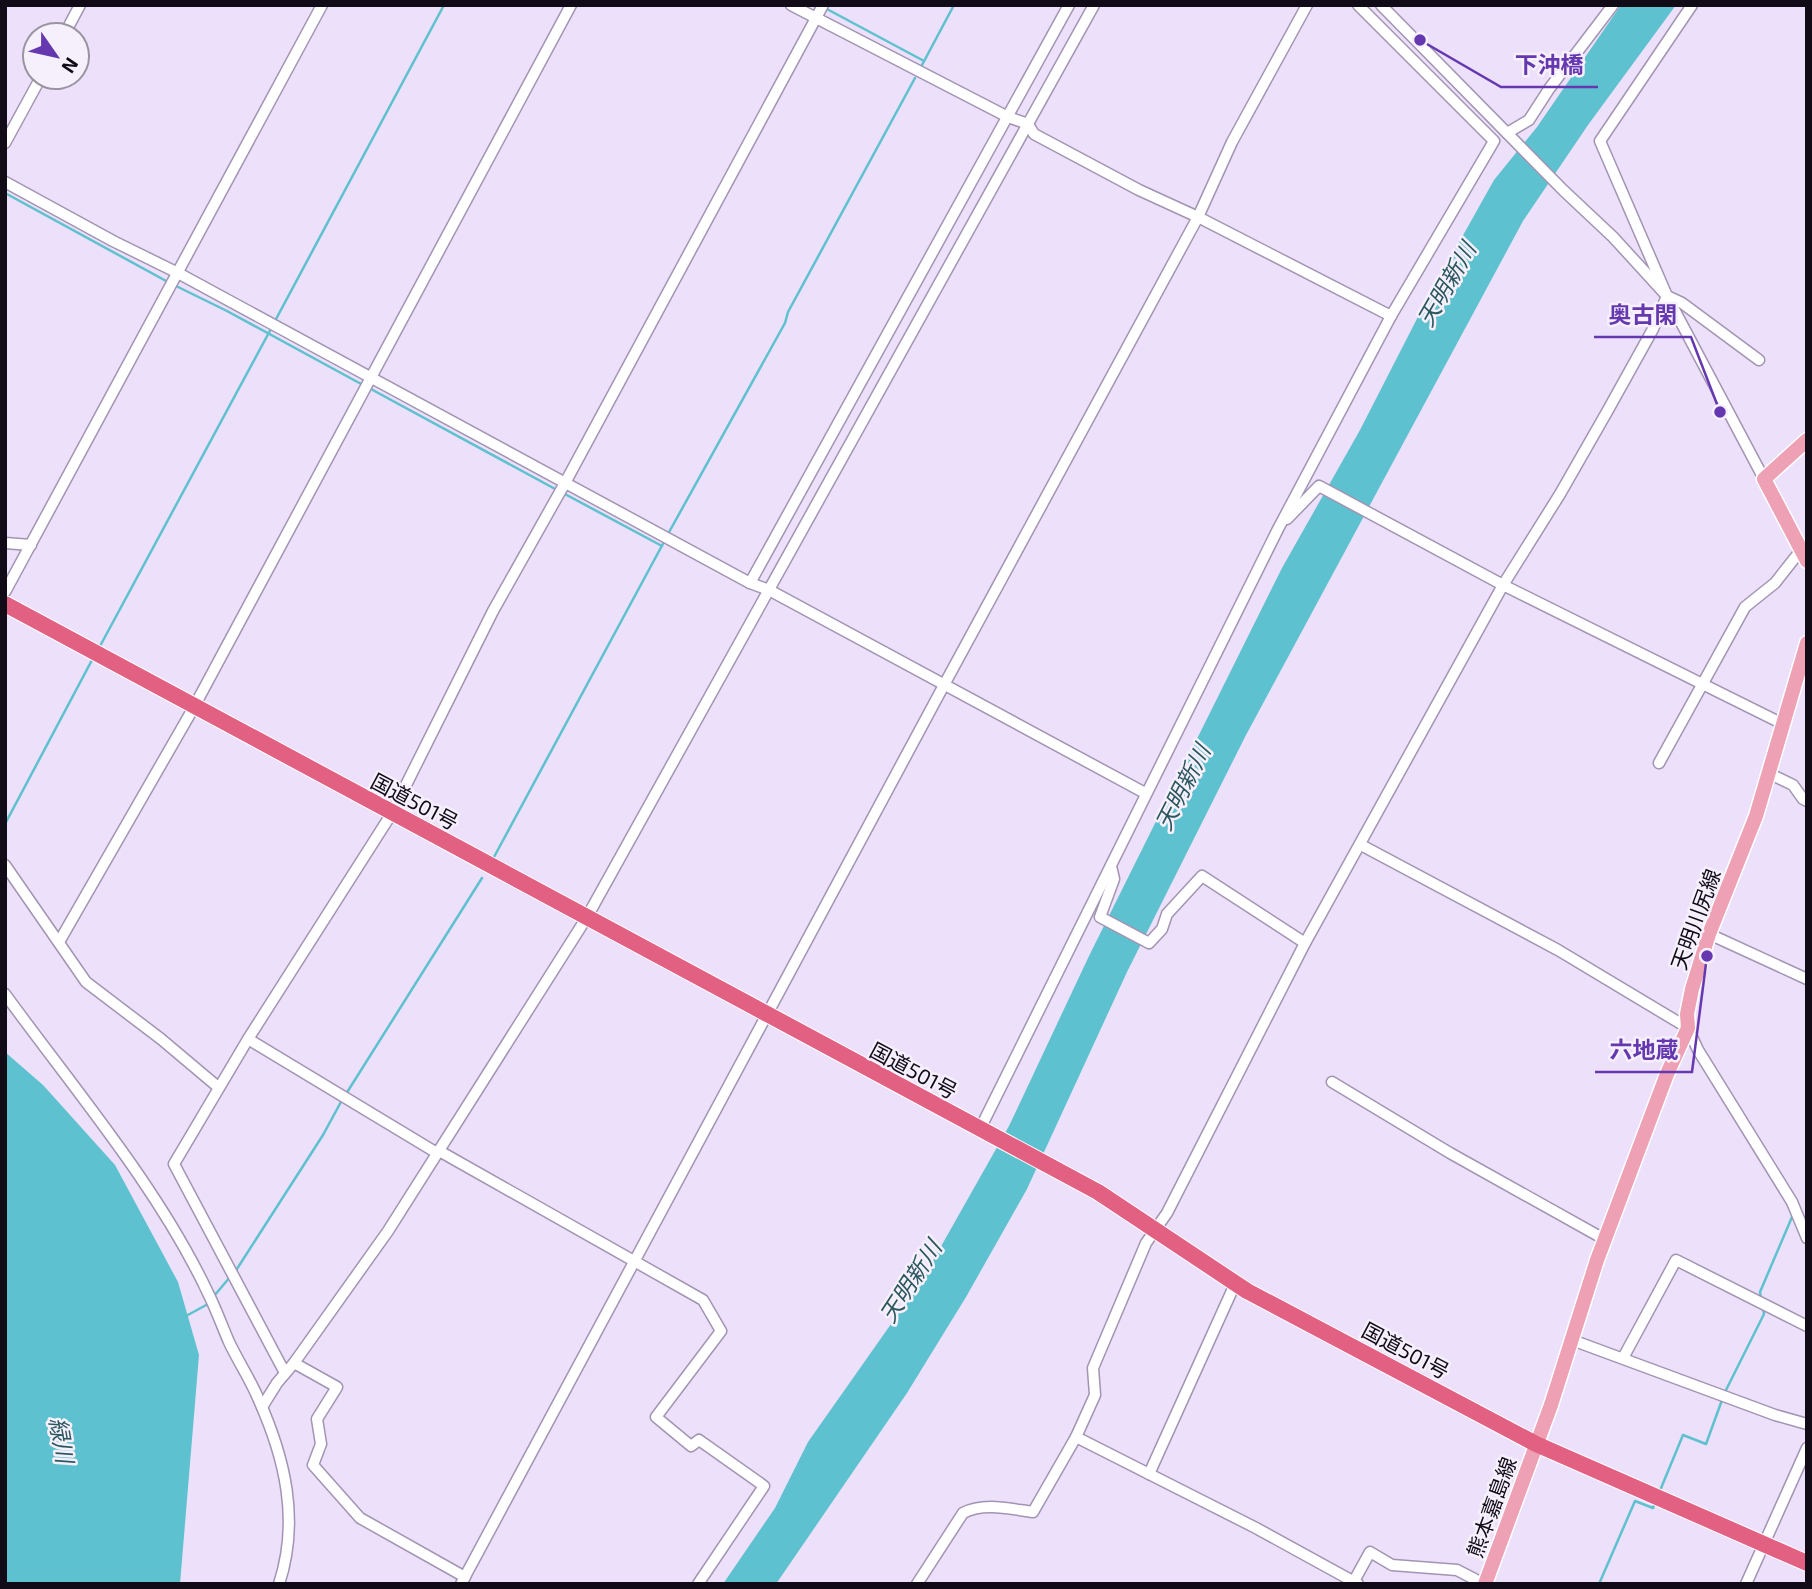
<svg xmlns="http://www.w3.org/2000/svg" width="1812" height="1589" viewBox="0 0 1812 1589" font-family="'Exo 2','Noto Sans JP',sans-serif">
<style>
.water{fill:#5ec1cf}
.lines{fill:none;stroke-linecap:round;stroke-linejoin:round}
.stream{stroke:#5ec1cf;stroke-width:2.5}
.minor-casing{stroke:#a294b3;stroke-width:13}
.major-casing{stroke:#fff;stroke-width:17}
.highway-casing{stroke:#fff;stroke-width:18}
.minor{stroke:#fff;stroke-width:10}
.major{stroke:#eea0b5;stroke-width:14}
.highway{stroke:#e26183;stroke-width:16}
.labels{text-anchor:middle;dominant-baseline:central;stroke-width:5;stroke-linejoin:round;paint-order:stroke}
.street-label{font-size:21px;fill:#100b16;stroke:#f6f0fd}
.water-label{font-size:23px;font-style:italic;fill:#2b575e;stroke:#f6f0fd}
.leader{fill:none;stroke:#6538b0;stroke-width:2.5}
.callout-dot{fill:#6538b0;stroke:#f6f0fd;stroke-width:2.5}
.callout-label{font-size:23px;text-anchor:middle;font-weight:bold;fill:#6538b0;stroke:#f6f0fd;stroke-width:5;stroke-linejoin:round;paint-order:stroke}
</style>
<rect width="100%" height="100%" fill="#ece0fa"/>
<g class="water">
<polygon points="1621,5 1676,5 1588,125 1523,221 1246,735 1127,972 1027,1189 966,1297 907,1393 776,1584 723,1584 775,1508 808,1442 922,1280 1009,1126 1089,956 1282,568 1360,430 1424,305 1494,180 1537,127"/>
<polygon points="5,1052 43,1085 115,1165 178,1282 199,1355 180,1584 5,1584"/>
</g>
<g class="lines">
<g class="stream">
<polyline points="825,8 924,61"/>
<polyline points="922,65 954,5"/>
<polyline points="5,193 168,282"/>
<polyline points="174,285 227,311 363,385"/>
<polyline points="275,321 444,5"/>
<polyline points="369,388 557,490"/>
<polyline points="563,493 662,546"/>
<polyline points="668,534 785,323 788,312 915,78"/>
<polyline points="99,648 272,327"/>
<polyline points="5,824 92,660"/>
<polyline points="494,857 665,540"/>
<polyline points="346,1094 482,878"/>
<polyline points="235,1272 323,1135 342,1100"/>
<polyline points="214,1296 230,1277"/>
<polyline points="1761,1299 1760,1292 1792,1217 1794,1218"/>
<polyline points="186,1316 208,1304"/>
<polyline points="1724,1394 1764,1314 1763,1309"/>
<polyline points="1659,1493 1683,1435 1706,1444 1722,1400"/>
<polyline points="1599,1584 1635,1501 1653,1508 1655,1502"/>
</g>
<defs>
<g id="minor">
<polyline points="791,5 1008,117 1028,124 1034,134 1139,190 1198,217 1391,316"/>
<polyline points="1381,5 1563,190 1613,237 1667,296 1764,479"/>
<polyline points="1692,5 1600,141 1667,296 1682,303 1759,360"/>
<polyline points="64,35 80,5"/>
<polyline points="1507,133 1529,120 1549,89 1613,5"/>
<polyline points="5,143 41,77"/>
<polyline points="5,182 113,241 178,273 750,583 769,590 1145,793"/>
<polyline points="1287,519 1319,486 1503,585 1783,724"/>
<polyline points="5,543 31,545"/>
<polyline points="750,583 1069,5"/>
<polyline points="5,592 322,5"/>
<polyline points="1659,763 1745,607 1775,583 1801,550"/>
<polyline points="1768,773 1793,785 1803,799 1807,801"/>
<polyline points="1361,845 1558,950 1688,1028 1698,1050 1792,1202 1807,1238"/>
<polyline points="5,865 86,982 161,1039 218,1087"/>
<polyline points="1111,866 1114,879 1100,917 1149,943 1162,929 1167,914 1202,876 1305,943"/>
<polyline points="1709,934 1807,979"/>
<polyline points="59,942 194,707 571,5"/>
<path d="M5 994C74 1089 158 1187 208 1293 216 1309 222 1326 229 1342 238 1361 250 1379 258 1398 285 1458 300 1520 279 1584"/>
<polyline points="248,1039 437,1153 441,1152 703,1300 721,1331 656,1417 691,1446 699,1440 764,1486 698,1584"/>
<polyline points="1332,1082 1450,1153 1604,1239"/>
<polyline points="980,1129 1278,529 1391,316 1494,141 1358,5"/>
<polyline points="1572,1340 1775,1415 1807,1424"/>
<polyline points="1623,1358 1676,1260 1807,1326"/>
<polyline points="294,1363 337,1387 317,1419 321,1444 313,1465 360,1518 465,1577"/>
<polyline points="285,1373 174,1164 248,1039 392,813 493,611 565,483 823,5"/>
<polyline points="262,1407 277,1383 294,1363 388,1231 587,917 1094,5"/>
<polyline points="1076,1437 1256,1528 1358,1584"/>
<polyline points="1149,1474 1235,1284"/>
<polyline points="1354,1581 1370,1552 1392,1565 1457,1570 1484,1584"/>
<polyline points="461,1584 944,685 1198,217 1232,142 1307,5"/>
<path d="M917 1584 963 1513C984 1502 1010 1509 1033 1512L1076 1437 1095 1395 1093 1368 1146 1243 1167 1213 1305 943 1503 585 1560 494 1608 410 1653 329 1667 296"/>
<polyline points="1746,1584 1807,1448"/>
</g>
<g id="major">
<polyline points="1807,440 1764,479 1807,561"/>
<polyline points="1485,1584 1551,1405 1597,1260 1667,1074 1688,1028 1687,1014 1692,989 1709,934 1756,816 1807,643"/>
</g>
<polyline id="highway" points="5,604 1098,1192 1247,1291 1536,1444 1807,1563"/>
</defs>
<use href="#minor" class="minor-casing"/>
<use href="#major" class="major-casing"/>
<use href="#highway" class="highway-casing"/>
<use href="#minor" class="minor"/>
<use href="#major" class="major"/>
<use href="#highway" class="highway"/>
</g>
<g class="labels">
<g class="street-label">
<text transform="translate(415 801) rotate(28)">国道501号</text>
<text transform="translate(1695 919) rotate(-70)">天明川尻線</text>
<text transform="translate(914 1070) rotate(28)">国道501号</text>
<text transform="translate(1406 1350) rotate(28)">国道501号</text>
<text transform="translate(1491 1507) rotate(-70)">熊本嘉島線</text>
</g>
<g class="water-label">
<text transform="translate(1446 284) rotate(-60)">天明新川</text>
<text transform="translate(1182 787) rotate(-63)">天明新川</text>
<text transform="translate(910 1281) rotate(-57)">天明新川</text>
<text transform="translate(62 1440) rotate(80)">緑川</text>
</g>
</g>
<path class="leader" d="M1420 40L1501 87H1598M1720 412L1691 337H1594M1707 956L1692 1072H1595"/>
<g class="callout-dot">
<circle cx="1420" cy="40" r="7"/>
<circle cx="1720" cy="412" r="7"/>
<circle cx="1707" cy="956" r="7"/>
</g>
<g class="callout-label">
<text x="1549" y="73">下沖橋</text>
<text x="1643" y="323">奥古閑</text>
<text x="1644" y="1058">六地蔵</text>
</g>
<rect width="1812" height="1589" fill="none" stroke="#100b16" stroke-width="14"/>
<g transform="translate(56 56) rotate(124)"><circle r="33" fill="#f6f0fd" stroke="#9a94a1" stroke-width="2"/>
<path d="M0-5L12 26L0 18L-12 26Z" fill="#6538b0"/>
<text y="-10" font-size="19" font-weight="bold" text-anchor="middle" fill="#100b16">N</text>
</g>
</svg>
